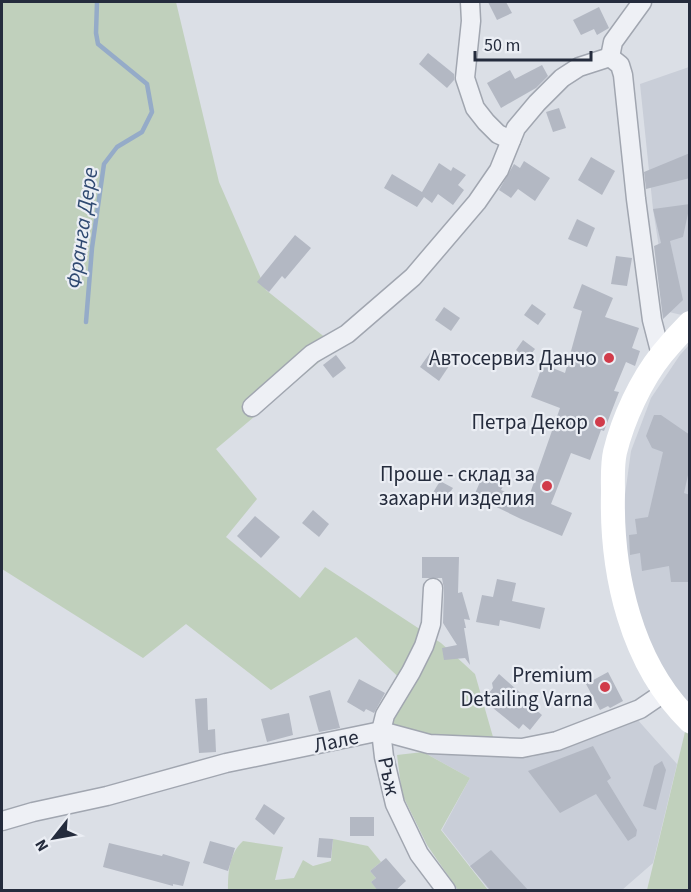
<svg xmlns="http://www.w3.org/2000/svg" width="691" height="892" viewBox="0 0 691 892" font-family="'Source Sans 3',sans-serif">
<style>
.built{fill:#c9ced8}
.green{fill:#c0d0bc}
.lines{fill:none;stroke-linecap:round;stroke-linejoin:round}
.stream{stroke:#95abc8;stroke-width:4.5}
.building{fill:#b3b8c3}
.street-casing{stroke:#a1a6b0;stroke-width:21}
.street{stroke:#eef0f5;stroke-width:18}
.secondary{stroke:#fff;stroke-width:24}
.poi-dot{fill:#d13b4a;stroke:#ebeef4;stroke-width:2}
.labels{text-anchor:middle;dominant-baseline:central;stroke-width:4.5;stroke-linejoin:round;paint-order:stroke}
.poi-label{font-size:21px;fill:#252c3d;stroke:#ebeef4;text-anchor:end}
.street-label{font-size:21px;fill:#252c3d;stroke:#ebeef4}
.water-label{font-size:22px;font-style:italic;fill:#2f4971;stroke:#ebeef4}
</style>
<rect width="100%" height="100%" fill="#dbdfe6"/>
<g class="built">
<polygon points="689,67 690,313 686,316 669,312 653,209 640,84"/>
<polygon points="689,345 689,708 663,675 639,624 627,572 623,509 631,451 651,398 680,355"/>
<polygon points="636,718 677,764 653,863 622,890 489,890 442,830 470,778 425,753 532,757"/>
</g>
<g class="green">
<polygon points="2,2 176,2 219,182 266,290 337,347 216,449 257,499 226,537 300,598 325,567 441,643 475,674 493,737 435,738 390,723 409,687 356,637 271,690 186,624 143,658 2,569"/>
<polygon points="685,732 690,735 689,890 647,890"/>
<polygon points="423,752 470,778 441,830 488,890 458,890 427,845 402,794 397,755"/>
<path d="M333 839 368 846 381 862 370 871 376 878 371 882 378 890H228C228 872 229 854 243 841L283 847 275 880 294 878 303 860 313 866 331 861Z"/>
</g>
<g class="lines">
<polyline class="stream" points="86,322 92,248 104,164 117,147 142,132 152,112 147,84 98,44 96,33 97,2"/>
</g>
<g class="building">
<polygon points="488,2 506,2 512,13 497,20"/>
<polygon points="599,7 609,28 597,35 594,29 581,35 573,20"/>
<polygon points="428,53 454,74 454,80 447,88 419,64"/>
<polygon points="542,65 548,76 536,88 501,108 487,83 510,70 515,79"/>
<polygon points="559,108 566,128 553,132 546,112"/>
<polygon points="690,153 690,178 646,189 644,172"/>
<polygon points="591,157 615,171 602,195 578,180"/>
<polygon points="524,161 550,178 535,201 518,189 511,198 499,190 514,164 520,168"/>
<polygon points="439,163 451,171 453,167 466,175 458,185 464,190 453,205 438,194 432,203 424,197 417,207 384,188 392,174 422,192"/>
<polygon points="690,204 683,237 670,241 683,300 663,319 654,246 661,243 653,209"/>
<polygon points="577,219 595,228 587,247 568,239"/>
<polygon points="295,235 311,248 285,279 282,276 269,292 257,282"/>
<polygon points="616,256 632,258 627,286 611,284"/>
<polygon points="582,284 613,298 605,317 639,328 632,348 640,351 635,366 626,362 614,391 619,392 604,431 601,430 590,460 571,453 551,504 572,513 562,536 521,519 474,496 485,470 506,480 501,490 527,502 560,408 531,397 543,364 565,373 582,311 573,308"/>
<polygon points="532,304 546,314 538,325 524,315"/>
<polygon points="444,307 460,318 451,331 435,320"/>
<polygon points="523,340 535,349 527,359 516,350"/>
<polygon points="432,350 451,363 439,381 420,367"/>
<polygon points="336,355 346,368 333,378 323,365"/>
<polygon points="654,415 661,415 690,435 690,466 684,493 690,495 690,582 671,582 669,566 642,571 640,553 630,555 629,535 637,534 635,519 648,517 663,452 652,448 646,436"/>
<polygon points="440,481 453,488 443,503 431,496"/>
<polygon points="313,510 329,524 319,537 302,523"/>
<polygon points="255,516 280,537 261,558 237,536"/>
<polygon points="422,557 459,557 458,593 462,592 470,620 464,619 466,628 464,628 470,665 465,658 444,660 442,648 457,645 443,623 444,589 442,578 422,578"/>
<polygon points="497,579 516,583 512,601 545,608 540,629 500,620 499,626 476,622 482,595 493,597"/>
<polygon points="608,672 623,701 610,708 608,706 600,710 586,684"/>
<polygon points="499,674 531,702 529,704 542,715 530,730 523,724 519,729 483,700 493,688 492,683"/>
<polygon points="359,679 385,693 374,713 366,709 364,712 347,702"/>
<polygon points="330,690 340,728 319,732 309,696"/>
<polygon points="207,698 208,730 215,729 216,752 199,753 195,699"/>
<polygon points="289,713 293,735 267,742 261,719"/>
<polygon points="593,746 611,778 607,781 637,830 636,836 628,841 596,794 560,813 528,771"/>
<polygon points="662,761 666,770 656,810 643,806 654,766"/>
<polygon points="264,804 285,818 274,835 255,819"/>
<rect x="350" y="817" width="24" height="19"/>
<polygon points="319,838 333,839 331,858 317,857"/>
<polygon points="210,841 235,848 228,871 203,863"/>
<polygon points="109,843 162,856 163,854 190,862 183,886 173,884 173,886 103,867"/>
<polygon points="491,850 529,891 491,891 470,866"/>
<polygon points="386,858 406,881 395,891 378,891 371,882 376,878 370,871"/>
</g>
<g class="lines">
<defs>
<g id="street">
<polyline points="470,2 471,21 465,78 475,108 486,122 498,134 511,140"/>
<polyline points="610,57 613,42 642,2"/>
<polyline points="252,407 312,354 347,334 413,277 477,202 499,170 516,128 537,103 562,78 579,67 610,57 620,65 623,75 636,199 652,320 661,355"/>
<polyline points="433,588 431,624 424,646 411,672 385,715 381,731 384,757 395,804 419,854 446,890"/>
<polyline points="2,821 33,812 107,796 226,763 381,731 429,744 522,748 557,741 640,709 665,692"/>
</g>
</defs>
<use href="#street" class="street-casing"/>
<use href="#street" class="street"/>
<path class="secondary" d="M690 323C680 333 671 343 662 354 641 380 623 419 615 452 612 465 613 480 613 493 611 573 631 664 690 721"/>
</g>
<g class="poi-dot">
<circle cx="609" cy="358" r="6"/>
<circle cx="600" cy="422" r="6"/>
<circle cx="547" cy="486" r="6"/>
<circle cx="605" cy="687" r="6"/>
</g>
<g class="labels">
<g class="poi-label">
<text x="597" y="358">Автосервиз Данчо</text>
<text x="588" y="422">Петра Декор</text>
<text x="535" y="474">Проше - склад за<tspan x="535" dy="24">захарни изделия</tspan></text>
<text x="593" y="675">Premium<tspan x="593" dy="24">Detailing Varna</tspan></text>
</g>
<g class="street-label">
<text transform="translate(336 741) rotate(-12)">Лале</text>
<text transform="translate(389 776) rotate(78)">Ръж</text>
</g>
<g class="water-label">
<text transform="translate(82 228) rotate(-82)">Франга Дере</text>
</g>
</g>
<rect width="691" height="892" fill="none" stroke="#252c3d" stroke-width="6"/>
<g transform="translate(54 838) rotate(239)" stroke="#ebeef4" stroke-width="4.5" paint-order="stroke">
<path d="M0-4.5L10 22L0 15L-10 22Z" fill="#252c3d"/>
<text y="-9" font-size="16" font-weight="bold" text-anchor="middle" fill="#252c3d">N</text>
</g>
<path d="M475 51v9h116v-9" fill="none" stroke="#252c3d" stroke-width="3"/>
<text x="484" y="51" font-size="18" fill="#252c3d" stroke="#ebeef4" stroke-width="4.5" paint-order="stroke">50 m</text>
</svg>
